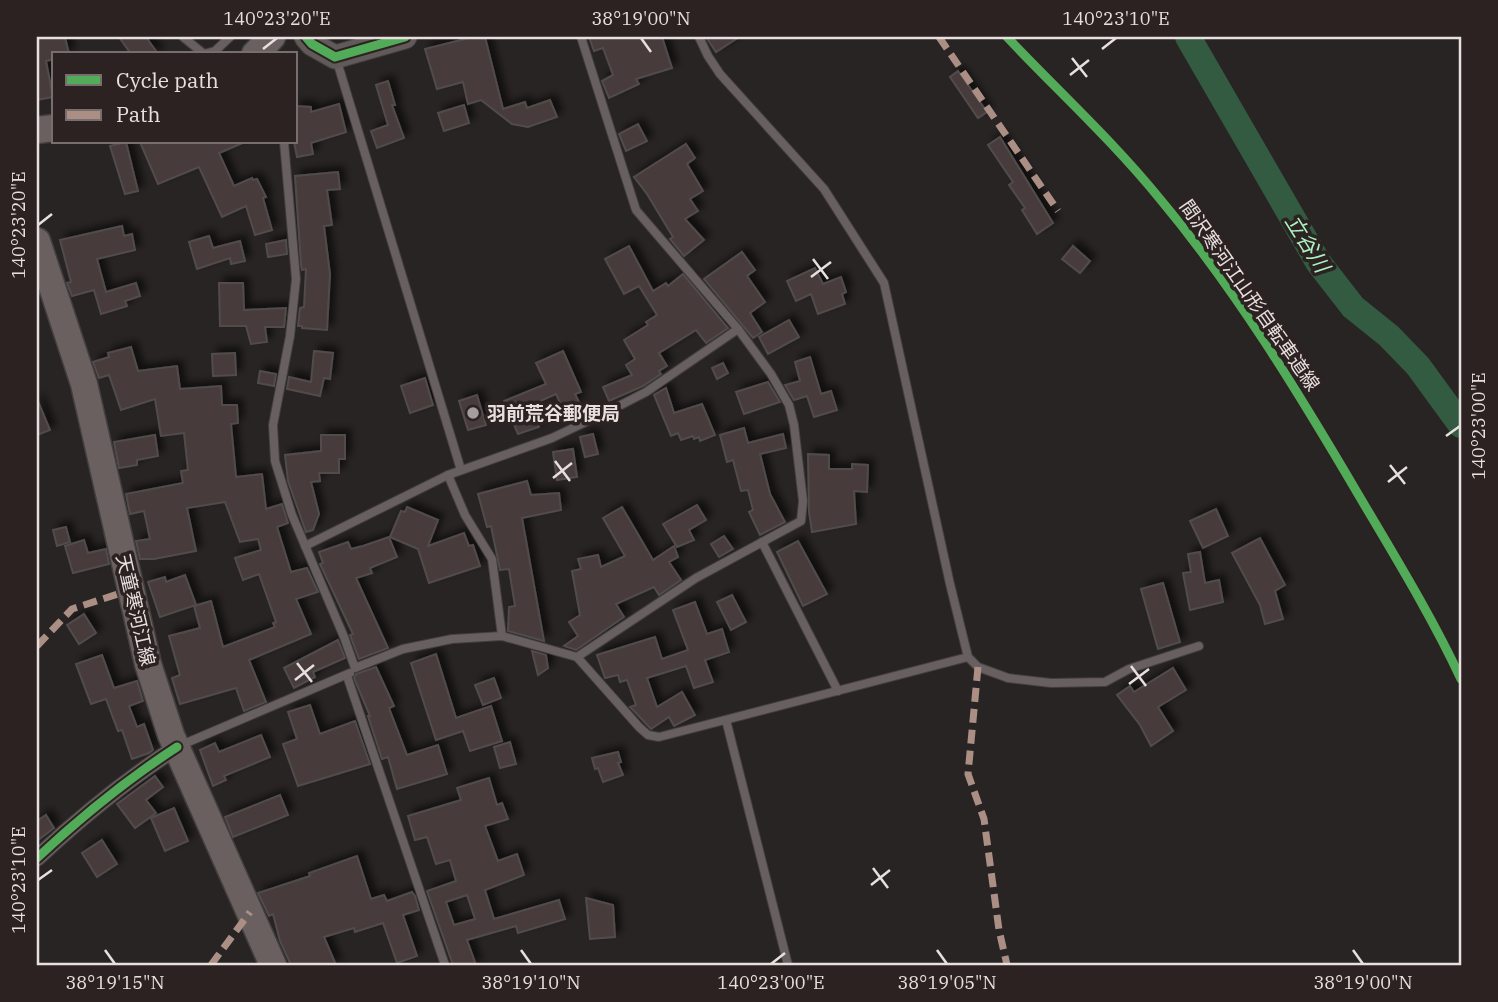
<svg xmlns="http://www.w3.org/2000/svg" width="1498" height="1002" viewBox="0 0 1498 1002" font-family="'IBM Plex Serif','Noto Sans JP',serif">
<style>
.lines{fill:none;stroke-linecap:round;stroke-linejoin:round}
.river{stroke:#335b41;stroke-width:26}
.building{fill:#463b3b;stroke:#514c4c;stroke-width:2;fill-rule:evenodd;filter:url(#shadow)}
.lane-casing{stroke:#433f3f;stroke-width:10}
.street-casing{stroke:#433f3f;stroke-width:18}
.secondary-casing{stroke:#433f3f;stroke-width:25}
.primary-casing{stroke:#433f3f;stroke-width:29}
.lane{stroke:#686060;stroke-width:8}
.street{stroke:#686060;stroke-width:16}
.secondary{stroke:#615a59;stroke-width:23}
.primary{stroke:#6a6060;stroke-width:26}
.quiet{stroke:#ac8f84;stroke-width:7;stroke-dasharray:14 7;stroke-linecap:butt}
.cycleway-casing{stroke:#2c2221;stroke-width:13}
.cycleway{stroke:#51ab58;stroke-width:9}
.ticks{fill:none;stroke:#e7e0df;stroke-width:2.5}
.poi-dot{fill:#a49e9e;stroke:#2c2221;stroke-width:2.5}
.labels{text-anchor:middle;dominant-baseline:central;stroke-width:7;stroke-linejoin:round;paint-order:stroke}
.street-label{font-size:19px;fill:#e7e0df;stroke:#2c2221}
.poi-label{font-size:19px;font-weight:bold;fill:#e7e0df;stroke:#2c2221;text-anchor:start}
.water-label{font-size:21px;font-style:italic;fill:#abf4c4;stroke:#2c2221}
.neatline{fill:none;stroke:#e7e0df;stroke-width:2.5}
.ticks-label{font-size:18px;text-anchor:middle;fill:#e7e0df}
</style>
<defs>
<filter id="shadow"><feDropShadow dx="5.5" dy="-5.5" stdDeviation="3.5" flood-color="#0009"/></filter>
</defs>
<rect width="100%" height="100%" fill="#292424"/>
<g class="lines">
<polyline class="river" points="1188,37 1318,262 1353,307 1389,336 1418,366 1461,425"/>
</g>
<g class="building">
<polygon points="37,37 65,37 69,54 54,54 54,59 46,61 53,97 37,100"/>
<polygon points="119,37 146,37 158,54 131,54"/>
<polygon points="473,37 485,37 503,109 525,102 527,108 550,100 557,117 528,127 512,124 481,100 468,104 463,82 437,89 425,49"/>
<polygon points="589,37 662,37 672,68 636,79 639,84 609,98 602,81 613,75 603,48 594,51"/>
<polygon points="706,37 739,37 716,52"/>
<polygon points="958,71 987,112 978,118 950,77"/>
<polygon points="388,81 395,105 392,105 404,138 377,148 371,131 388,125 376,85"/>
<polygon points="339,104 346,132 311,143 313,154 297,157 294,142 296,106 311,107 311,112"/>
<polygon points="464,105 469,123 444,131 438,113"/>
<polygon points="638,124 647,141 626,151 619,134"/>
<polygon points="1000,137 1053,223 1037,234 1022,210 1025,208 1009,185 1013,182 988,145"/>
<polygon points="126,142 138,191 125,194 110,146"/>
<polygon points="140,142 245,142 219,153 234,186 252,178 253,180 257,179 266,197 263,198 272,230 255,235 246,206 222,217 199,167 158,184"/>
<polygon points="686,144 695,158 687,164 703,191 690,199 698,211 685,219 704,240 684,256 670,239 673,237 647,194 634,177"/>
<polygon points="338,172 340,189 327,190 332,225 324,226 330,274 327,330 302,328 302,326 298,326 300,308 304,307 306,269 302,270 301,265 295,176"/>
<polygon points="122,226 124,236 132,234 135,250 97,259 106,292 136,283 140,296 125,301 127,306 101,314 94,290 72,296 67,283 71,282 60,240"/>
<polygon points="209,236 213,248 240,241 245,261 231,264 230,258 197,269 189,242"/>
<polygon points="286,240 287,254 268,257 266,244"/>
<polygon points="629,246 653,291 666,283 668,286 683,274 728,328 706,343 696,330 659,353 667,366 659,371 661,374 643,386 609,401 603,387 632,375 626,365 635,359 624,340 648,325 646,322 657,315 639,286 624,294 605,259"/>
<polygon points="1073,246 1090,261 1080,273 1062,259"/>
<polygon points="742,252 755,270 747,276 765,302 750,313 762,332 753,338 704,279"/>
<polygon points="815,268 823,284 841,277 846,292 842,294 845,304 818,314 811,294 796,301 787,281"/>
<polygon points="219,283 243,283 244,310 286,308 284,327 265,327 267,342 251,344 246,326 220,326"/>
<polygon points="789,320 799,337 768,354 759,337"/>
<polygon points="131,347 138,371 177,366 180,389 221,386 222,405 237,405 238,423 231,424 236,477 262,474 266,509 282,504 288,523 277,527 291,572 307,568 318,592 296,599 311,634 249,660 266,702 244,711 236,688 180,704 172,678 180,675 169,636 200,628 194,606 211,601 223,647 275,627 273,623 276,622 259,574 243,580 235,558 261,550 258,539 240,542 225,502 187,508 196,551 154,559 140,559 136,541 150,539 144,511 130,514 126,494 183,483 181,471 188,470 184,433 161,436 155,399 121,410 109,375 99,378 93,362 109,357 108,353"/>
<polygon points="314,351 333,353 330,379 324,378 320,396 287,389 289,377 311,382"/>
<polygon points="563,351 581,392 575,394 579,402 563,409 556,394 531,405 539,427 518,434 504,401 546,384 536,363"/>
<polygon points="235,353 236,375 213,376 212,354"/>
<polygon points="810,357 821,394 831,391 837,410 814,417 807,396 794,400 785,385 800,381 795,362"/>
<polygon points="723,363 728,373 717,379 712,368"/>
<polygon points="260,371 276,374 274,386 258,383"/>
<polygon points="425,378 433,405 410,413 401,386"/>
<polygon points="768,382 780,402 744,414 736,392"/>
<polygon points="666,388 674,413 702,404 715,435 700,441 699,437 694,439 693,436 681,440 678,433 671,436 654,395"/>
<polygon points="477,395 486,425 468,430 459,401"/>
<polygon points="37,399 50,430 37,435"/>
<polygon points="744,428 748,443 783,434 786,448 760,454 770,494 785,522 760,535 749,512 753,510 748,490 741,491 733,460 727,462 720,435"/>
<polygon points="593,434 598,454 585,457 580,437"/>
<polygon points="155,435 158,456 137,460 137,465 119,468 114,442"/>
<polygon points="321,435 345,435 345,459 339,459 339,473 319,473 320,481 311,482 319,514 313,530 306,532 288,481 285,455 321,451"/>
<polygon points="573,449 577,477 557,480 553,452"/>
<polygon points="808,454 829,455 829,469 852,469 852,464 868,465 867,492 854,491 856,524 812,532 809,512"/>
<polygon points="527,481 531,495 559,493 561,510 522,518 544,641 508,631 509,607 515,606 509,569 500,570 491,526 487,527 478,494"/>
<polygon points="697,505 706,520 689,530 694,540 677,547 663,524"/>
<polygon points="407,507 438,520 428,546 464,533 469,546 473,545 480,566 429,583 418,549 390,537 401,511 405,512"/>
<polygon points="622,507 653,560 674,546 678,557 669,562 681,580 659,595 654,587 616,604 624,617 576,650 564,646 578,636 569,622 580,615 572,571 581,569 578,559 598,555 601,567 625,556 603,518"/>
<polygon points="1216,509 1228,536 1203,548 1190,521"/>
<polygon points="66,527 70,542 57,546 53,530"/>
<polygon points="724,536 733,549 719,557 711,544"/>
<polygon points="389,537 397,557 370,568 372,573 356,578 388,648 359,659 350,635 353,634 320,564 323,563 319,552 348,542 351,549 363,546"/>
<polygon points="1260,538 1285,585 1275,591 1283,619 1265,624 1260,605 1232,553"/>
<polygon points="84,540 88,553 106,549 109,564 73,573 65,546"/>
<polygon points="798,541 827,594 803,606 777,552"/>
<polygon points="1200,552 1205,583 1219,580 1223,602 1190,610 1183,573 1191,572 1188,554"/>
<polygon points="185,575 196,605 160,617 148,582 165,577 166,582"/>
<polygon points="1163,583 1180,642 1158,649 1141,589"/>
<polygon points="732,595 746,622 731,630 717,602"/>
<polygon points="695,602 707,634 722,629 729,652 705,660 713,682 694,688 686,666 647,678 657,707 682,692 695,715 674,726 669,717 651,729 630,707 636,705 627,680 620,682 618,675 605,678 597,655 655,637 662,659 688,650 673,610"/>
<polygon points="84,614 96,633 79,644 67,625"/>
<polygon points="338,640 345,658 313,672 315,677 294,688 284,668"/>
<polygon points="532,651 546,655 548,668 538,675"/>
<polygon points="436,654 456,718 491,706 502,741 470,751 463,731 436,740 411,663"/>
<polygon points="102,655 114,688 137,681 143,701 129,706 137,727 144,724 153,750 149,753 132,759 122,730 118,731 106,699 91,704 76,664"/>
<polygon points="376,667 394,706 389,708 407,755 438,745 447,774 397,789 388,757 382,759 368,716 370,716 354,678 356,674"/>
<polygon points="1173,668 1186,690 1158,707 1173,731 1151,746 1140,725 1117,695 1130,686 1134,692"/>
<polygon points="494,678 501,698 483,705 475,685"/>
<polygon points="310,705 320,734 355,721 370,764 298,786 283,744 297,739 288,712"/>
<polygon points="261,735 270,757 224,776 226,780 213,786 200,750 215,743 219,752"/>
<polygon points="510,742 516,764 500,768 494,747"/>
<polygon points="618,752 621,762 618,763 623,775 603,782 598,768 595,769 592,758"/>
<polygon points="155,776 163,787 146,800 156,813 135,828 117,804"/>
<path d="M489 778 497 805 502 803 508 819 485 826 498 861 517 854 524 875 485 890 494 919 559 900 565 919 518 933 516 926 467 940 476 965H453L427 891 456 881 450 860 436 864 427 837 415 840 408 816 461 800 457 788ZM467 895 475 919 454 925 446 902Z"/>
<polygon points="280,795 288,815 233,837 225,817"/>
<polygon points="174,808 188,841 165,851 151,818"/>
<polygon points="46,815 54,828 37,841 37,821"/>
<polygon points="102,840 117,864 97,877 82,853"/>
<polygon points="357,856 371,899 384,895 387,901 412,892 415,896 419,910 403,915 417,956 397,963 383,923 355,932 354,928 324,937 336,965 291,965 280,941 273,914 269,916 258,893 310,876 309,873"/>
<polygon points="586,898 613,905 615,937 590,939"/>
</g>
<g class="lines">
<defs>
<g id="lane">
<polyline points="183,37 204,54 215,51 230,37"/>
<polyline points="699,37 708,56 720,74 824,189 884,283 950,584 968,657 978,667 1008,678 1051,683 1105,682 1129,669 1199,646"/>
<polyline points="336,58 461,470"/>
<polyline points="284,142 296,279 290,336 273,425 275,461 292,515 344,637 355,668 403,649 452,639 502,636 577,657 639,727 648,735 659,737 968,657"/>
<polyline points="448,475 465,515 492,559 502,636"/>
<polyline points="762,542 838,691"/>
<polyline points="305,546 448,475 552,438 613,409 646,392 738,329"/>
<polyline points="577,657 696,578 801,521 803,501 794,425 789,405 771,374 738,329 636,210 581,37"/>
<polyline points="347,676 445,965"/>
<polyline points="726,720 788,965"/>
<polyline points="179,746 350,673"/>
</g>
<path id="street" d="M37 858C81 817 126 780 177 747"/>
<polyline id="secondary" points="306,37 312,44 335,57 405,37"/>
<g id="primary">
<polyline points="255,54 272,37"/>
<polyline points="37,130 54,128"/>
<polyline points="37,241 84,384 148,664 171,735 273,965"/>
</g>
</defs>
<use href="#lane" class="lane-casing"/>
<use href="#street" class="street-casing"/>
<use href="#secondary" class="secondary-casing"/>
<use href="#primary" class="primary-casing"/>
<use href="#lane" class="lane"/>
<use href="#street" class="street"/>
<use href="#secondary" class="secondary"/>
<use href="#primary" class="primary"/>
<g class="quiet">
<polyline points="939,37 1058,211"/>
<polyline points="37,646 72,609 130,590"/>
<polyline points="978,667 968,774 984,819 999,930 1007,965"/>
<polyline points="211,965 250,912"/>
</g>
<defs>
<g id="cycleway">
<polyline points="306,37 312,44 335,57 405,37"/>
<path d="M1007 37C1058 91 1113 141 1160 199 1236 290 1298 392 1358 494 1394 555 1431 615 1461 679"/>
<path d="M37 858C81 817 126 780 177 747"/>
</g>
</defs>
<use href="#cycleway" class="cycleway-casing"/>
<use href="#cycleway" class="cycleway"/>
</g>
<path class="ticks" d="M641 38 651 52M263 49 277 38M1102 49 1116 38M1072 58 1087 77M1070 75 1089 60M38 225 52 214M813 259 828 279M811 277 831 262M1446 436 1460 426M555 461 570 481M1390 465 1405 484M553 478 572 463M1388 482 1407 467M297 663 312 682M1131 666 1146 686M295 680 314 665M1129 684 1149 669M873 868 888 888M38 880 52 870M871 885 890 870M105 950 115 964M521 950 531 964M937 950 947 964M1353 950 1363 964M771 964 785 953"/>
<circle class="poi-dot" cx="473" cy="413" r="7"/>
<g class="labels">
<g class="street-label">
<text transform="translate(1250 295) rotate(55)">間沢寒河江山形自転車道線</text>
<text transform="translate(136 610) rotate(77)">天童寒河江線</text>
</g>
<g class="poi-label">
<text x="487" y="413">羽前荒谷郵便局</text>
</g>
<g class="water-label">
<text transform="translate(1308 243) rotate(58)">立谷川</text>
</g>
</g>
<rect width="1498" height="1002" fill="none" stroke="#2c2221" stroke-width="77"/>
<rect x="52" y="52" width="245" height="91" fill="#2c2221" stroke="#776e6d" stroke-width="2"/>
<rect x="66" y="75" width="35" height="10" fill="#51ab58" stroke="#776e6d" stroke-width="2"/>
<text x="116" y="88" font-size="21" fill="#e7e0df">Cycle path</text>
<rect x="66" y="110" width="35" height="10" fill="#ac8f84" stroke="#776e6d" stroke-width="2"/>
<text x="116" y="122" font-size="21" fill="#e7e0df">Path</text>
<rect x="38" y="38" width="1422" height="926" class="neatline"/>
<g class="ticks-label">
<text x="277" y="25">140°23'20"E</text>
<text x="641" y="25">38°19'00"N</text>
<text x="1116" y="25">140°23'10"E</text>
<text transform="translate(19 225) rotate(-90)" y="6">140°23'20"E</text>
<text transform="translate(1479 426) rotate(-90)" y="6">140°23'00"E</text>
<text transform="translate(19 880) rotate(-90)" y="6">140°23'10"E</text>
<text x="115" y="989">38°19'15"N</text>
<text x="531" y="989">38°19'10"N</text>
<text x="771" y="989">140°23'00"E</text>
<text x="947" y="989">38°19'05"N</text>
<text x="1363" y="989">38°19'00"N</text>
</g>
</svg>
